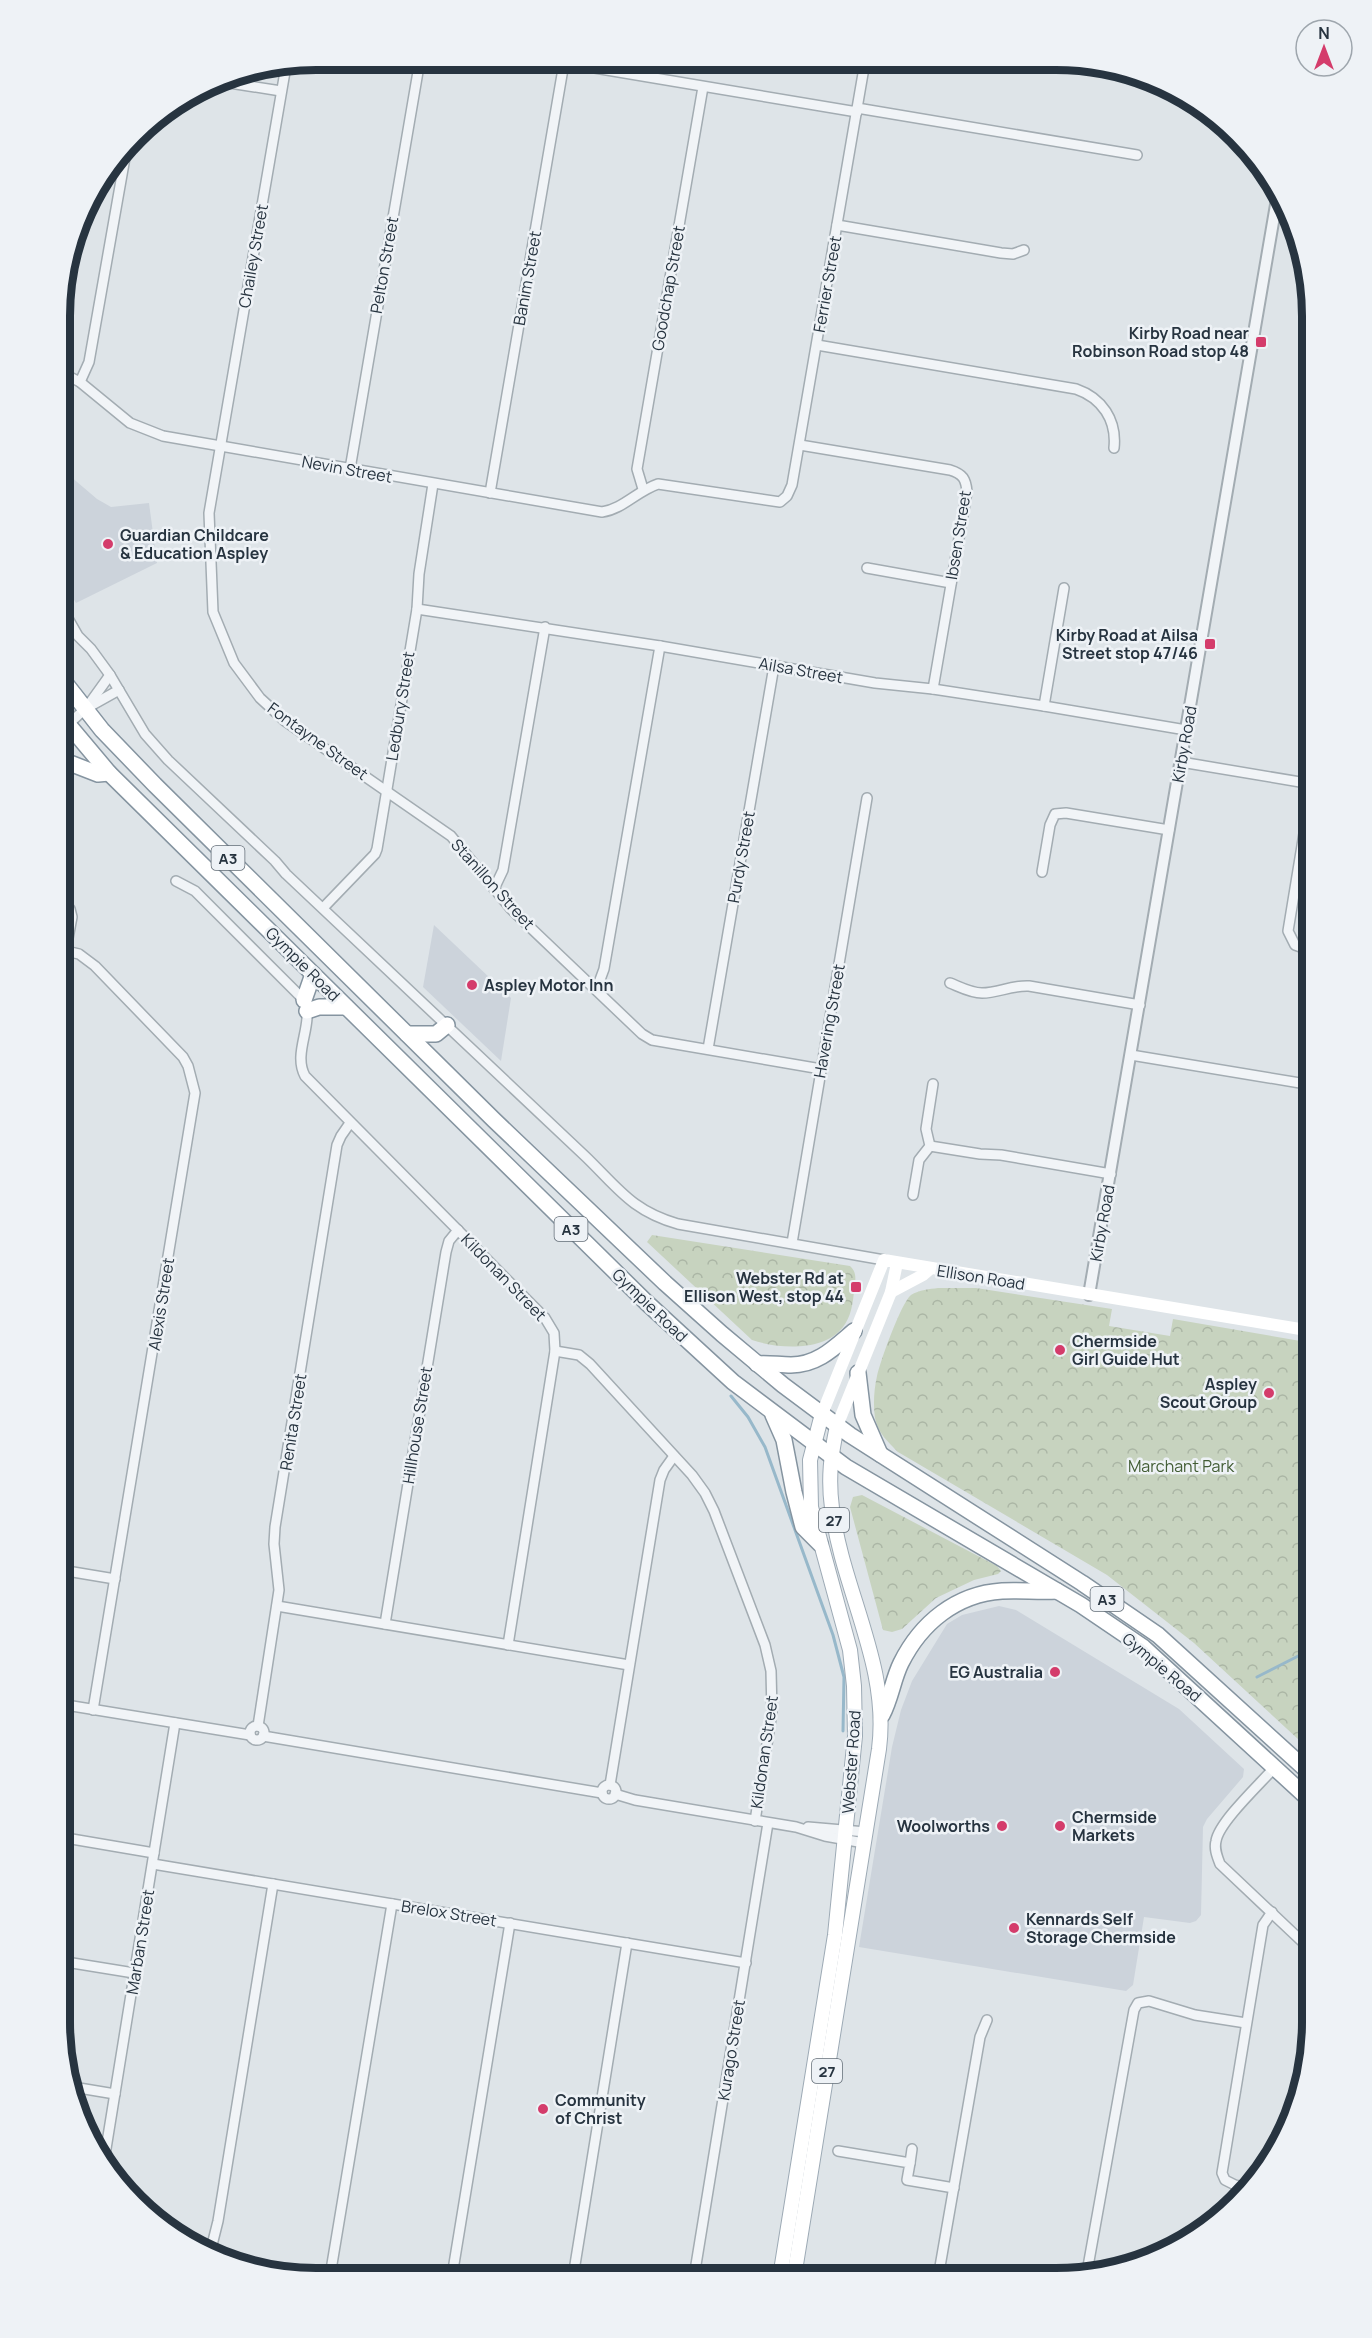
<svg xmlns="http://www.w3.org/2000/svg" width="1372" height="2338" viewBox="0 0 1372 2338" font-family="Manrope,sans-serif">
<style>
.built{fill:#ccd3db}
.forest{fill:url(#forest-crowns)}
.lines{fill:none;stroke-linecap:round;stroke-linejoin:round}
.stream{stroke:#97b8ca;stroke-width:3}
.minor-casing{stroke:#a3acb2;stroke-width:12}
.tertiary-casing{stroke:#a3acb2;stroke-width:14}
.primary-casing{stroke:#9daab5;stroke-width:16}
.trunk-casing{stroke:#8594a0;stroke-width:18}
.minor{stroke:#f1f4f7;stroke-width:9}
.tertiary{stroke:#f1f4f7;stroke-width:10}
.secondary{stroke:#fff;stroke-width:12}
.primary{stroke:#fff;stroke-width:14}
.trunk{stroke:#fff;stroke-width:15}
.poi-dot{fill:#d43c6b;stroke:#eef2f6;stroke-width:2}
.labels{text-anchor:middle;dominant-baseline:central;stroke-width:5;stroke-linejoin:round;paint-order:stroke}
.shield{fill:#eef2f6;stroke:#636d77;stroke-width:1.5}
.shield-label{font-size:15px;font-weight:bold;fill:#273440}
.street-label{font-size:16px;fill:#273440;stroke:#eef2f6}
.poi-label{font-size:16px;font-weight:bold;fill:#273440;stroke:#eef2f6;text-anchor:end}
.park-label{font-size:16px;fill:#415c33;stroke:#eef2f6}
.rim{fill:none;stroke:#273440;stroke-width:8}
</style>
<defs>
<pattern id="forest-crowns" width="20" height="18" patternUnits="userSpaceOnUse" patternTransform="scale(1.5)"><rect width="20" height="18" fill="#c7d3bf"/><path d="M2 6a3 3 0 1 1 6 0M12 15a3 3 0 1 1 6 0" fill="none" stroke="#abb6a5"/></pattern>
</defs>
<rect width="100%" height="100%" fill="#dee4e8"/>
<g class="built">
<polygon points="62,462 70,476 97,499 111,507 149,503 157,563 76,603 62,581"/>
<polygon points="434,925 511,998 501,1061 423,987"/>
<polygon points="999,1606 1016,1610 1179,1709 1244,1769 1243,1777 1207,1819 1203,1827 1201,1915 1196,1921 1190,1923 1144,1917 1133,1985 1126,1991 859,1947 892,1747 901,1710 912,1681 947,1624 962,1615"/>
</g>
<g class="forest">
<path d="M652 1235 850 1266C858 1273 855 1282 854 1291 853 1303 851 1317 843 1327 824 1352 778 1349 752 1340L647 1242Z"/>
<path d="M938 1288H976L1112 1309 1109 1326 1170 1336 1173 1319 1312 1343V1752L1194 1643 1107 1575 898 1452C888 1442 878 1433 875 1418 873 1405 874 1389 877 1376 880 1362 901 1303 911 1295 919 1290 930 1289 938 1288Z"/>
<polygon points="862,1495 997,1566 1001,1571 998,1574 974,1580 936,1598 902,1629 892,1632 883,1630 850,1507 853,1497"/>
</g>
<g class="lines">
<g class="stream">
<polyline points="731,1396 748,1417 765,1447 833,1635 844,1677 843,1731"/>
<polyline points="1257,1677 1312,1649"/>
</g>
<defs>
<g id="minor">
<polyline points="553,61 857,112"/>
<polyline points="286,66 209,513 213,612 234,663 260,698 285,721 451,836 511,909 642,1034 652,1040 821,1069"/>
<polyline points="217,81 281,91"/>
<polyline points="857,108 1137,155"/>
<polyline points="837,225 1001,253 1013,254 1024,250"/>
<path d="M817 345 1076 389C1102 398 1117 420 1114 448"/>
<path d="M62 373 80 382 130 423 163 436 602 512C623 509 637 491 658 484L780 502 787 496 792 485 865 62"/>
<polyline points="80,382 89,362 126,152"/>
<path d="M800 445 950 470C963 474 966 479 967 492L933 689"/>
<polyline points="350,469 420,60"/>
<polyline points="643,489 637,469 703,87"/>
<polyline points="490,493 564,63"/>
<polyline points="867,568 951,583"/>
<path d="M62 608 78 636 91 649 110 675 145 734 168 760 275 861 286 874 586 1157C618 1188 632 1211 678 1224L884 1260"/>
<polyline points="417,609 660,646 875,683 933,689 1044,706 1186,730"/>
<polyline points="1044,706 1064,588"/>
<polyline points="87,707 110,675"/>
<polyline points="62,730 85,709 119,690"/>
<polyline points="1181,762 1312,784"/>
<polyline points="1042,872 1050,825 1055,814 1066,813 1169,830"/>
<path d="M176 881 195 891 304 1000C315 1024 292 1052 305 1076L545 1318 554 1333 555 1351 508 1645"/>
<polyline points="494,889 503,870 545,627"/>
<polyline points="323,908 375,854 377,849 417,609 419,574 433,484"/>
<polyline points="66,951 79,954 95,966 183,1057 188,1066 195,1093 93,1710"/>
<polyline points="1312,951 1295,945 1288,931 1312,785"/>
<polyline points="61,976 72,917 70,909 61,899"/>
<path d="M950 983C960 987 971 993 982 993 998 993 1012 985 1029 986L1140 1005"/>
<polyline points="597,988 604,969 660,646"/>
<polyline points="708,1049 774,666"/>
<polyline points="1131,1055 1312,1085"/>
<polyline points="930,1146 980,1154 1001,1155 1111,1174"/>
<polyline points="913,1195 919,1160 930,1146 926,1129 933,1084"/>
<polyline points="792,1243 867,798"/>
<polyline points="555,1351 579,1355 590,1364 692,1475 705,1493 714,1511 765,1645 771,1671 772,1712 755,1821"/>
<polyline points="61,1570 115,1579"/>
<polyline points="277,1606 629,1665"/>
<polyline points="385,1624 446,1252 449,1241 458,1230"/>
<polyline points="60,1704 250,1735"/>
<circle cx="257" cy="1733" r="7"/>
<polyline points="258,1726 279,1590 274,1544 275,1527 337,1145 341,1136 350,1123"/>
<polyline points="263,1736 602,1793"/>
<path d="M1274 1768C1260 1784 1219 1822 1216 1841 1214 1849 1217 1856 1220 1864L1311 1950"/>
<circle cx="609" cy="1792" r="7"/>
<polyline points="610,1785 660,1480 664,1470 674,1456"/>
<polyline points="615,1794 635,1800 796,1827 825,1836 864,1843"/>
<polyline points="808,1827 866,1832"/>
<polyline points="60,1837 154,1853"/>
<polyline points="153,1864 746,1963"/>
<polyline points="60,1961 134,1973"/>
<polyline points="73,2087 115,2094"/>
<polyline points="838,2151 910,2163 907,2180 954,2188"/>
<polyline points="104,2161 175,1723"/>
<polyline points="910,2163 912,2149"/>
<polyline points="1249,2188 1235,2185 1225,2180 1222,2173 1263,1925 1272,1912"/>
<polyline points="210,2253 218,2221 273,1884"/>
<polyline points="1087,2272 1134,2010 1138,2003 1149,2001 1195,2015 1246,2023"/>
<polyline points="330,2276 392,1904"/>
<polyline points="452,2276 510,1923"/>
<polyline points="573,2277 627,1943"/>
<polyline points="694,2277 768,1823"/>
<polyline points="938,2278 980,2037 987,2020"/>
</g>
<polyline id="tertiary" points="1089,1295 1278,193"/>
<g id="primary">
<polyline points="780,2277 835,1935 855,1736 854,1686 850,1650 811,1507 810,1460 822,1414"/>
<path d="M794 2277 879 1749C890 1665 842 1590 832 1508 828 1479 831 1454 837 1426"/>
</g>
<g id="trunk">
<polyline points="62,679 102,730 155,785 494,1120 665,1283 722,1334 783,1385 850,1435 1082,1583 1158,1635 1312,1775"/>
<polyline points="62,717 109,773 647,1303 733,1382 846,1467 1081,1605 1143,1647 1312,1802"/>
<polyline points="62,760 98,774 109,773"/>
<polyline points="304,1000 313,974"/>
<polyline points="307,1011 319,1007 346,1007"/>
<polyline points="407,1034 436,1034 447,1025"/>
<path d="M757 1364C769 1363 779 1365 791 1365 818 1365 835 1347 854 1331"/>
<polyline points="858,1373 863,1415 880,1454"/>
<polyline points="773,1415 784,1440 794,1492 803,1527 820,1544"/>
<path d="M882 1715C891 1698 893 1679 901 1663 921 1623 956 1594 1002 1591 1020 1590 1038 1592 1057 1591"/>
</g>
</defs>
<use href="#minor" class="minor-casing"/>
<use href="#tertiary" class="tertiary-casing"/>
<use href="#primary" class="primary-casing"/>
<use href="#trunk" class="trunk-casing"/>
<use href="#minor" class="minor"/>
<use href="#tertiary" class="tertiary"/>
<g class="secondary">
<polyline points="891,1292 923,1275 930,1269"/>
<polyline points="822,1414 884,1260 1312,1331"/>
<polyline points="837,1426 891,1292 897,1263"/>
</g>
<use href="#primary" class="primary"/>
<use href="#trunk" class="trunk"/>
</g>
<g class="poi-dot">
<rect x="1255" y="336" width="12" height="12" rx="3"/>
<circle cx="108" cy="544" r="6"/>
<rect x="1204" y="638" width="12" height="12" rx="3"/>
<circle cx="472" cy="985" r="6"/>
<rect x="850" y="1281" width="12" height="12" rx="3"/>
<circle cx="1060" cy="1350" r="6"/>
<circle cx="1269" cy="1393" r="6"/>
<circle cx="1055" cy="1672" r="6"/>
<circle cx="1002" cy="1826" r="6"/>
<circle cx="1060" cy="1826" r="6"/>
<circle cx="1014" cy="1928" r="6"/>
<circle cx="543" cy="2109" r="6"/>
</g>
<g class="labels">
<g class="shield">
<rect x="211.5" y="846" width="33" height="24" rx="4.5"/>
<rect x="554.5" y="1217" width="33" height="24" rx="4.5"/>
<rect x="819" y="1508" width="30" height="24" rx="4.5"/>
<rect x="1090.5" y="1587" width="33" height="24" rx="4.5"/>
<rect x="812" y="2059" width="30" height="24" rx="4.5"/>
</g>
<g class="shield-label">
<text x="228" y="858">A3</text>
<text x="571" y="1229">A3</text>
<text x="834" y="1520">27</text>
<text x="1107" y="1599">A3</text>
<text x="827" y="2071">27</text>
</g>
<g class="street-label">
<text transform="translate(253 256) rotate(-80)">Chailey Street</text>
<text transform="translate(384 265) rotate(-80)">Pelton Street</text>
<text transform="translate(527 278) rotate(-80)">Banim Street</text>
<text transform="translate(827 284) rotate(-80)">Ferrier Street</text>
<text transform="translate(668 288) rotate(-80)">Goodchap Street</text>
<text transform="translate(347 469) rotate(10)">Nevin Street</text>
<text transform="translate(958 535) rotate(-81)">Ibsen Street</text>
<text transform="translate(801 670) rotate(10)">Ailsa Street</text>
<text transform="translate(400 706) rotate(-81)">Ledbury Street</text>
<text transform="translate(318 741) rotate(36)">Fontayne Street</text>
<text transform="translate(1184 744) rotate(-80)">Kirby Road</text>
<text transform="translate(741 857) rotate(-80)">Purdy Street</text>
<text transform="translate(493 884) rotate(48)">Stanillon Street</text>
<text transform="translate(303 964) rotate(45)">Gympie Road</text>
<text transform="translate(829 1021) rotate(-80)">Havering Street</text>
<text transform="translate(1102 1223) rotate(-80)">Kirby Road</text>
<text transform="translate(504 1277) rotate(46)">Kildonan Street</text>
<text transform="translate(981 1277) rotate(9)">Ellison Road</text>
<text transform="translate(161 1304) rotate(-81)">Alexis Street</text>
<text transform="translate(650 1305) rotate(44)">Gympie Road</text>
<text transform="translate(293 1422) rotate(-81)">Renita Street</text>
<text transform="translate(417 1425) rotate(-81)">Hillhouse Street</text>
<text transform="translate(1162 1667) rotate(40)">Gympie Road</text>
<text transform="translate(764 1752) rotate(-82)">Kildonan Street</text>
<text transform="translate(851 1762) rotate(-86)">Webster Road</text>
<text transform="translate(449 1913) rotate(9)">Brelox Street</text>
<text transform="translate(140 1942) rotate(-81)">Marban Street</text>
<text transform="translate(731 2050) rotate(-81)">Kurago Street</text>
</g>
<g class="poi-label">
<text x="1249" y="333">Kirby Road near<tspan x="1249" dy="18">Robinson Road stop 48</tspan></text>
<text x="120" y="535" text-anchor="start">Guardian Childcare<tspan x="120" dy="18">&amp; Education Aspley</tspan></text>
<text x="1198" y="635">Kirby Road at Ailsa<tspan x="1198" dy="18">Street stop 47/46</tspan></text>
<text x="484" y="985" text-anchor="start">Aspley Motor Inn</text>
<text x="844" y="1278">Webster Rd at<tspan x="844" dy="18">Ellison West, stop 44</tspan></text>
<text x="1072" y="1341" text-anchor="start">Chermside<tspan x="1072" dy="18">Girl Guide Hut</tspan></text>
<text x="1257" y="1384">Aspley<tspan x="1257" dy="18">Scout Group</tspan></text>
<text x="1043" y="1672">EG Australia</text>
<text x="1072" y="1817" text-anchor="start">Chermside<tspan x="1072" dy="18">Markets</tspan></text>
<text x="990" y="1826">Woolworths</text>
<text x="1026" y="1919" text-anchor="start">Kennards Self<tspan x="1026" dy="18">Storage Chermside</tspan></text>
<text x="555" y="2100" text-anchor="start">Community<tspan x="555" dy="18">of Christ</tspan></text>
</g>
<g class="park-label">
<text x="1181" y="1466">Marchant Park</text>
</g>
</g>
<path d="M0 0H1372V2338H0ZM316 70H1056A246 246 0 0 1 1302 316V2022A246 246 0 0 1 1056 2268H316A246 246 0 0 1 70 2022V316A246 246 0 0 1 316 70Z" fill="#eef2f6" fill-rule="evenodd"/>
<path class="rim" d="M316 70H1056A246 246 0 0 1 1302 316V2022A246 246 0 0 1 1056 2268H316A246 246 0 0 1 70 2022V316A246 246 0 0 1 316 70Z"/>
<g transform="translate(1324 48)"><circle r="28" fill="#eef2f6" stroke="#9ea6ad" stroke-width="1.5"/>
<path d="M0-4.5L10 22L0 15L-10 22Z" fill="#d43c6b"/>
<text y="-9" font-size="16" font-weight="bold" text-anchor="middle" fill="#273440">N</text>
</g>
</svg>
